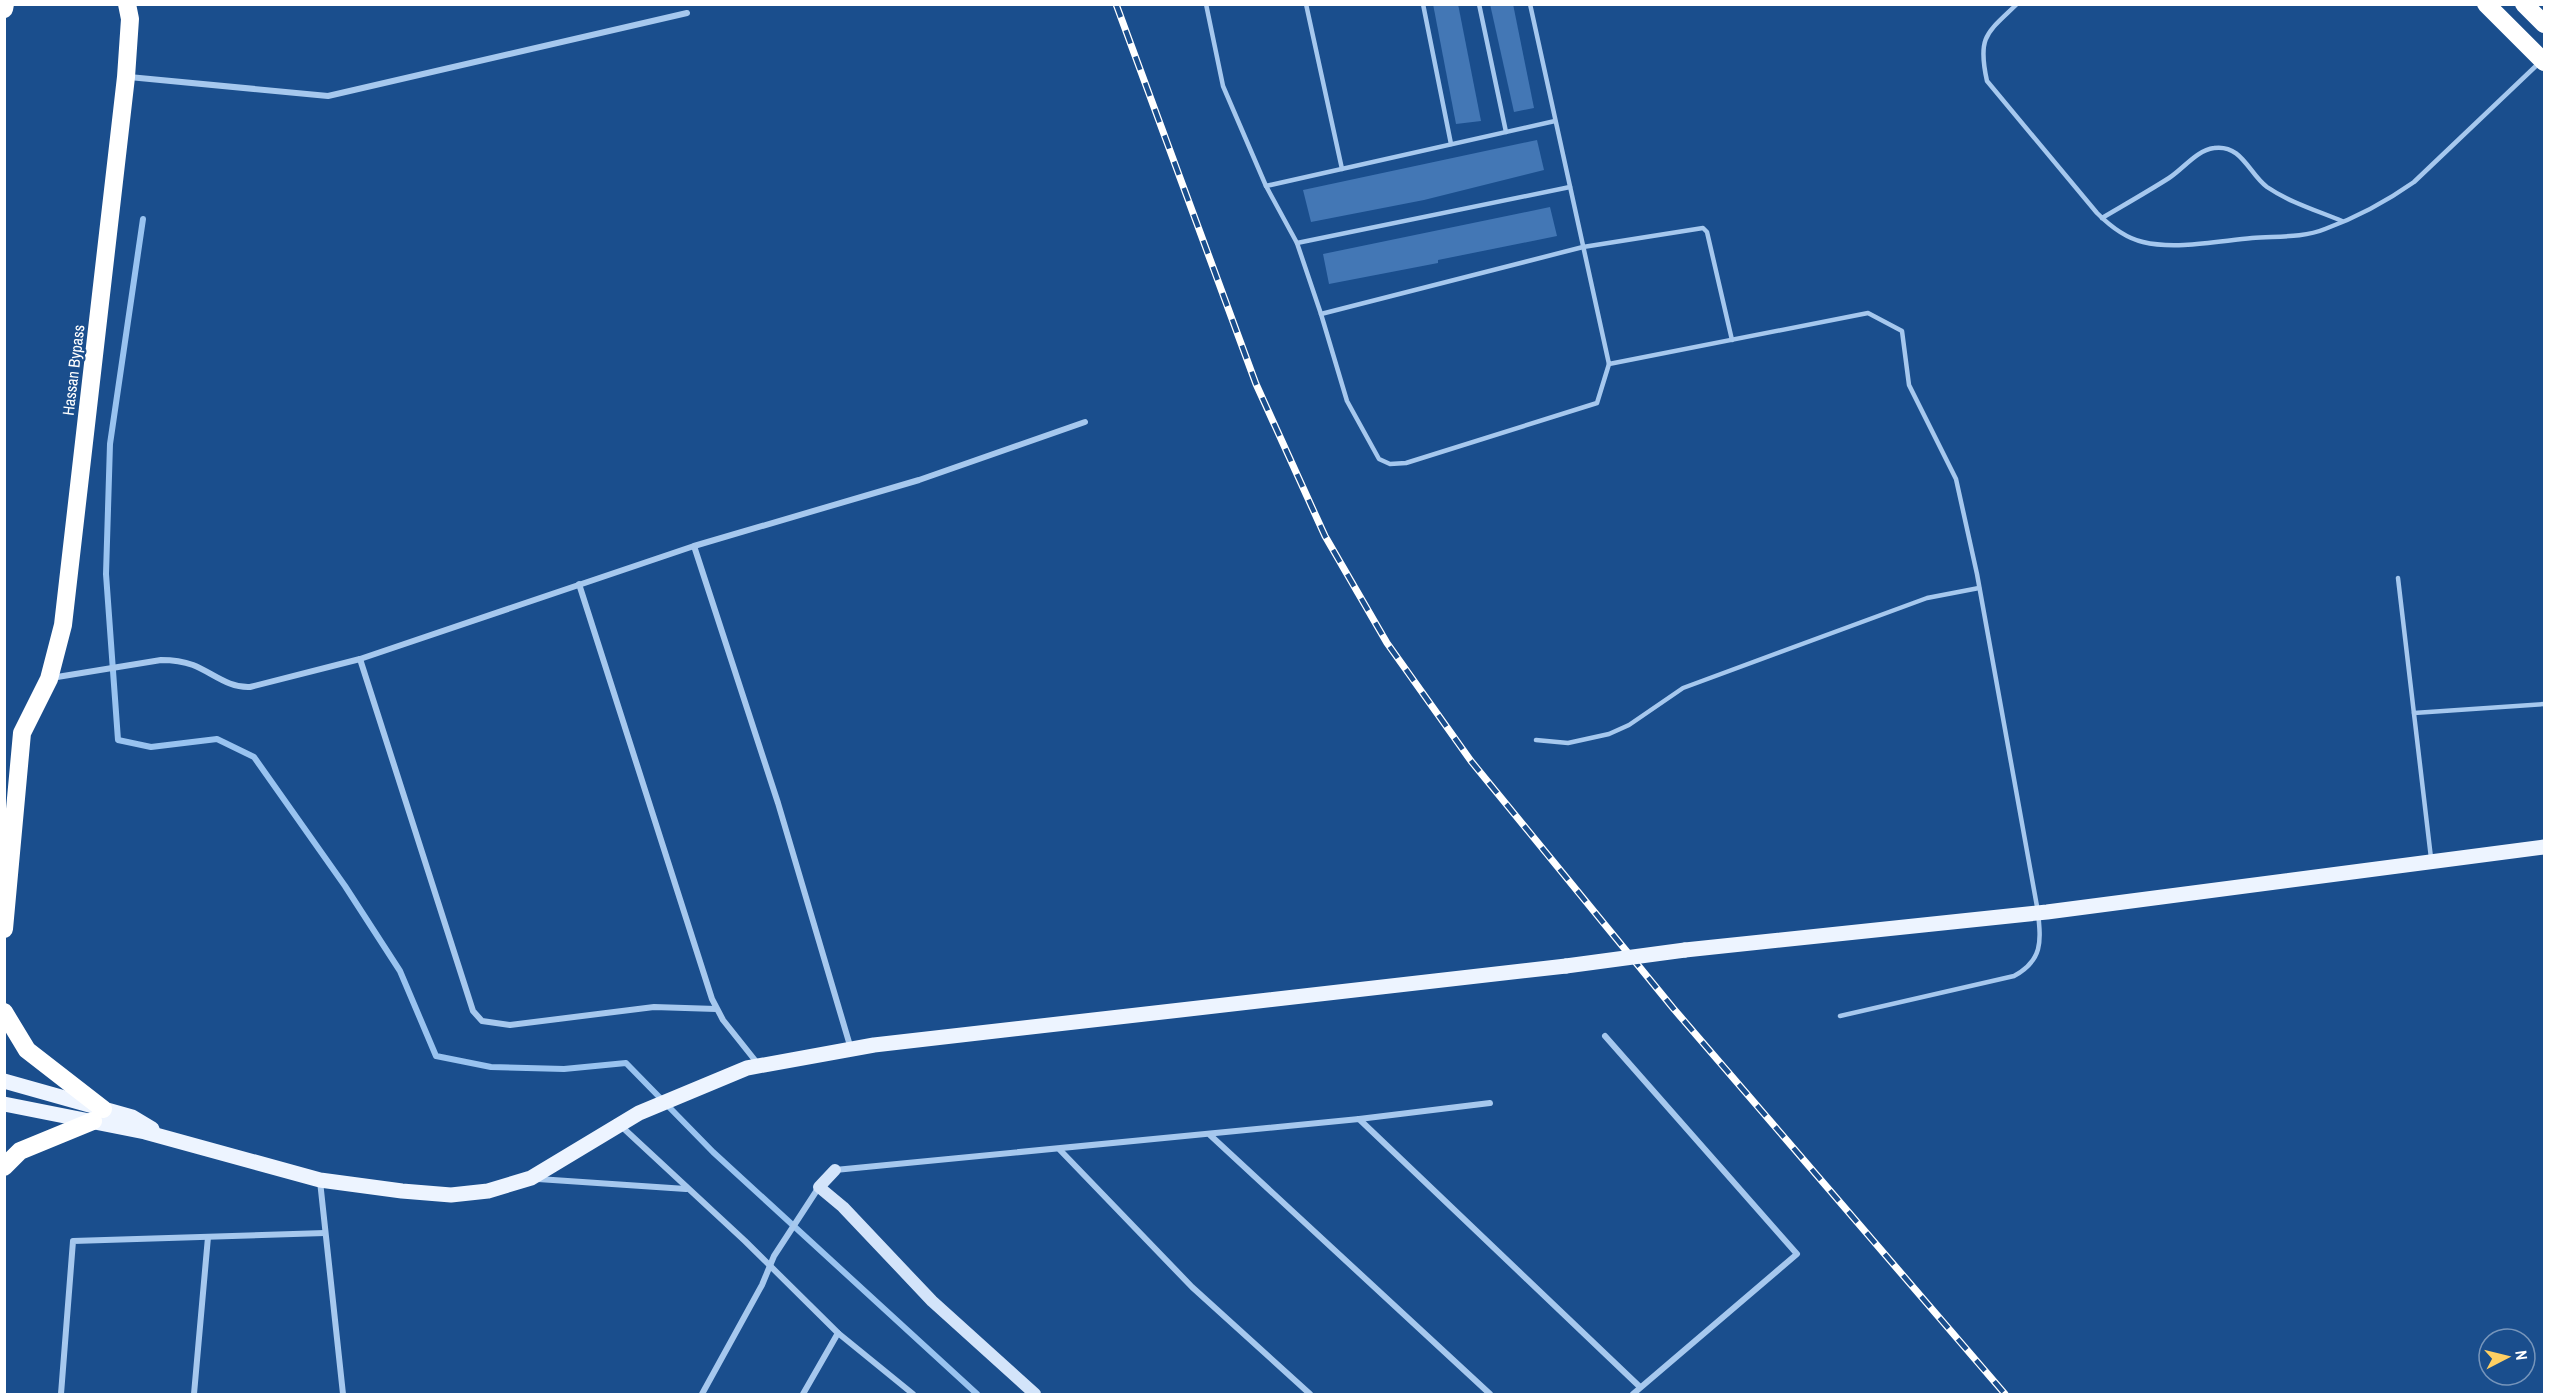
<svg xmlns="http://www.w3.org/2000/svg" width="2549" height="1399" viewBox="0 0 2549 1399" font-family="'Archivo Narrow',sans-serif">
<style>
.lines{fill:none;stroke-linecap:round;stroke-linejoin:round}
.stream{stroke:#99c3f0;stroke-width:6}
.building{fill:#4377b5}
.lane{stroke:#a6c8ee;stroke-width:4.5}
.street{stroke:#a6c8ee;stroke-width:6}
.secondary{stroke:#d3e4fa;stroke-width:12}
.primary{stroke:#edf4ff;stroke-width:15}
.highway{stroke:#fff;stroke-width:18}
.rail-casing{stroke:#fff;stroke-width:7}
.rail{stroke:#1a4e8d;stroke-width:4.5;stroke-dasharray:14;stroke-linecap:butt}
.primary-bridge{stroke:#edf4ff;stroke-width:15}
.labels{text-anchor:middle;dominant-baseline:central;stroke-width:4.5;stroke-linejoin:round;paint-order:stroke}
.street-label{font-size:16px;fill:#fff;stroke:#1a4e8d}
</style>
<rect width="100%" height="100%" fill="#1a4e8d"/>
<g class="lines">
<polyline class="stream" points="143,219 110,444 106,574 118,740 151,747 217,739 254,757 345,886 400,971 436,1056 491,1067 564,1069 626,1063 713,1152 977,1394"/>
</g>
<g class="building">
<polygon points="1433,4 1458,4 1481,121 1456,124"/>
<polygon points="1490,4 1513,4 1534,108 1514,112"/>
<polygon points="1537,140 1544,170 1424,200 1311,222 1303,190"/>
<polygon points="1550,207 1557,236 1438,260 1438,263 1329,284 1323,254"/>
</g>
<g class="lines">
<g class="lane">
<polyline points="1206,4 1223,86 1266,186 1555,121"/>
<polyline points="1306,4 1342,169"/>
<polyline points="1423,4 1451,144"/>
<polyline points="1479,4 1506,132"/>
<path d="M1530 4 1609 364 1868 313 1902 331 1909 385 1956 479 1977 574 2038 912C2041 942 2043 960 2014 976L1840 1016"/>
<path d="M2017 4C1987 33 1977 36 1987 81L2097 213C2110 226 2125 238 2143 242 2175 250 2219 241 2252 238 2276 236 2303 238 2325 229 2355 218 2387 201 2414 182L2538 64"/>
<polyline points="1266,186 1297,243 1570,187"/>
<path d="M2102 218C2124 205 2147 192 2169 178 2183 169 2197 150 2214 148 2242 144 2249 174 2267 187 2289 202 2318 211 2342 221"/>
<polyline points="1297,243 1321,314 1583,247 1703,228 1707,232 1732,340"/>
<polyline points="1321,314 1347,401 1379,459 1390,464 1406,463 1597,403 1609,364"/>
<polyline points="2398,578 2431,858"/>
<polyline points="2414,713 2544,704"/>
<polyline points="1536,740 1568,743 1609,734 1629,725 1683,688 1927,598 1979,588"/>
</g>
<g class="street">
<polyline points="129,77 328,96 687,13"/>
<polyline points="694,546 778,803 851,1049"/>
<polyline points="579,584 712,999 723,1020 758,1064"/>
<polyline points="360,659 473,1011 482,1021 510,1025 654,1007 716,1009"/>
<path d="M51 678 161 660C172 660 182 661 193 665 213 673 228 688 250 687L360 659 694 546 919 480 1085 422"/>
<polyline points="1605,1036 1797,1254 1633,1394"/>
<polyline points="1359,1119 1490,1103"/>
<polyline points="621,1126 745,1241 838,1333 913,1394"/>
<polyline points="1210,1135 1490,1394"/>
<polyline points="1060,1150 1192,1287 1310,1394"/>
<polyline points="835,1170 1359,1119 1640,1387"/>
<polyline points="538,1179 686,1189"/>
<polyline points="320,1181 343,1394"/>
<polyline points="61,1394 73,1241 325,1233"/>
<polyline points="194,1394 208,1237"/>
<polyline points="702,1394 762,1285 774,1256 819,1187"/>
<polyline points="803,1394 838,1333"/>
</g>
<polyline class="secondary" points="835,1170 819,1187 843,1207 932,1301 1035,1394"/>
<g class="primary">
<polyline points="1685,950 2047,912 2544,847"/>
<polyline points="4,1081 132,1117 152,1129"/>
<polyline points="4,1104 145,1132 320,1180 402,1191 451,1195 488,1191 531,1178 639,1113 747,1068 874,1045 1566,966"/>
</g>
<g class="highway">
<polyline points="2486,4 2544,62"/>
<polyline points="2524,4 2544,24"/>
<polyline points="4,9 5,4"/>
<polyline points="4,929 22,733 49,679 63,625 126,77 130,19 127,4"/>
<polyline points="4,1012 27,1050 103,1109"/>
<polyline points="4,1167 20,1151 93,1121"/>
</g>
<defs>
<polyline id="rail" points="1116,4 1256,384 1325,536 1387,643 1471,761 1673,1008 2005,1394"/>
</defs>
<use href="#rail" class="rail-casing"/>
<use href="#rail" class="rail"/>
<polyline class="primary-bridge" points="1566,966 1685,950"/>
</g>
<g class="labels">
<g class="street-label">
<text transform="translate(73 370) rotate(-83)">Hassan Bypass</text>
</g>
</g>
<rect width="2549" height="1399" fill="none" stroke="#ffffff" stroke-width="12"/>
<g transform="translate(2507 1357) rotate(83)"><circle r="28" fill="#1a4e8d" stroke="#7695bb" stroke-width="1.5"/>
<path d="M0-4.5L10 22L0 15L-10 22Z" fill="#ffd063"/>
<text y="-9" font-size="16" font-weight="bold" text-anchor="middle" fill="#ffffff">N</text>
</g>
</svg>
